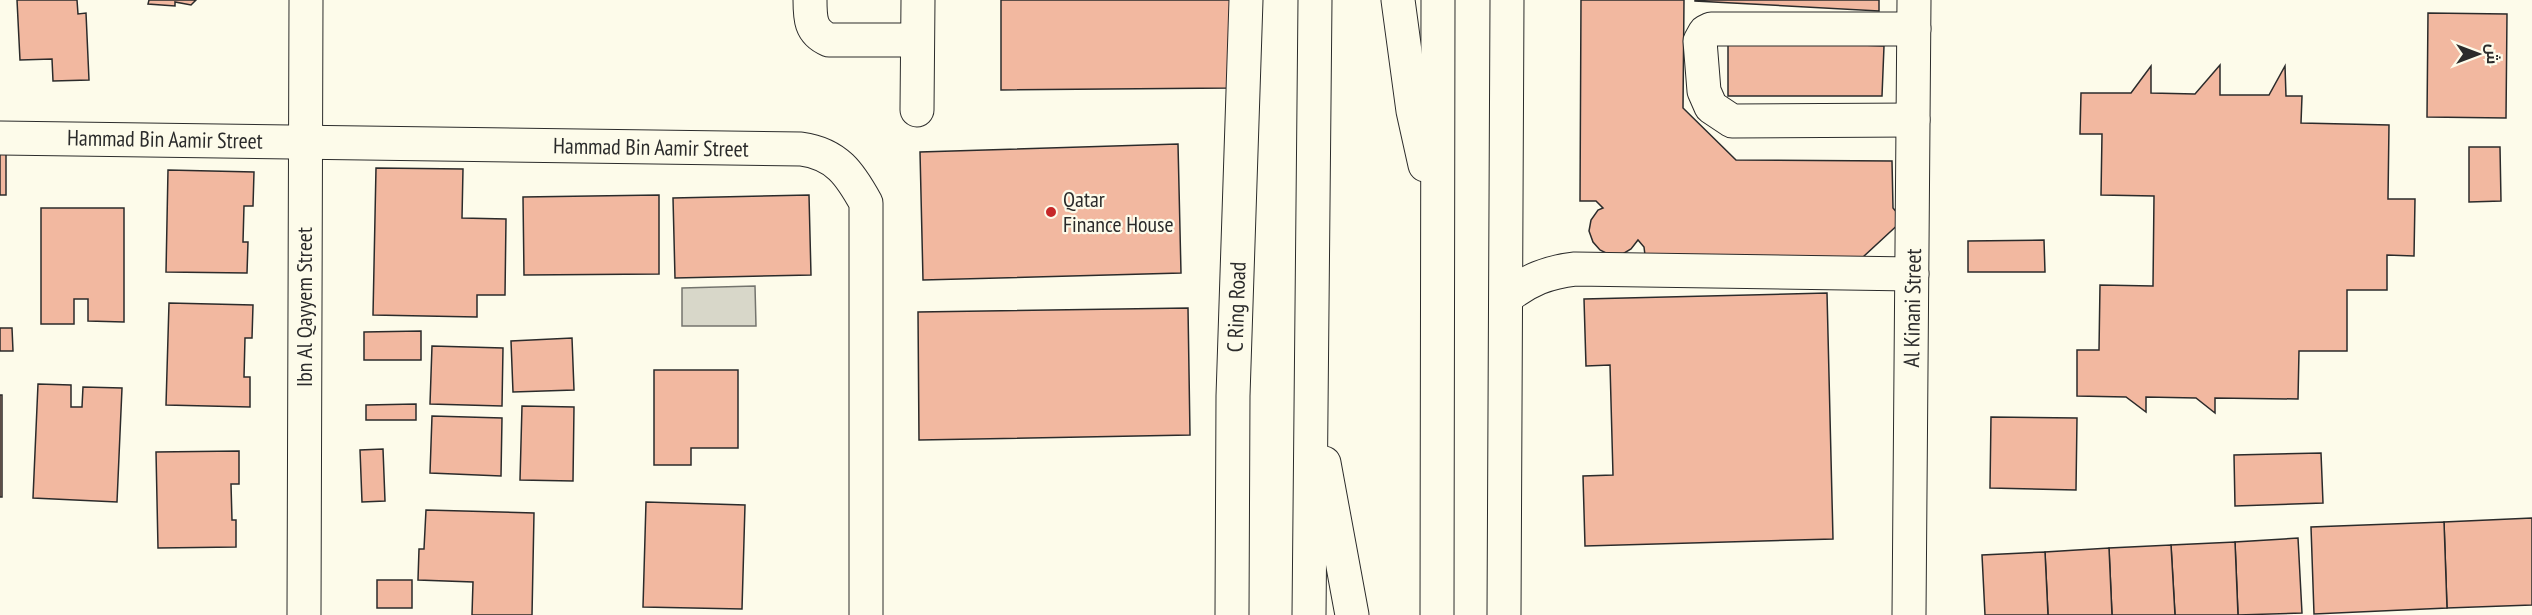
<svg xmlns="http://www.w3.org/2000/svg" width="2532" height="615" viewBox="0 0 2532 615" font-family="'PT Sans Narrow',Cairo,sans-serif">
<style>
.water{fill:#d8d7c9;stroke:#74746e;stroke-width:1.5}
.building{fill:#f2b8a0;stroke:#2b2b2b;stroke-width:1.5}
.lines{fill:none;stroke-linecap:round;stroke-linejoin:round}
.minor-casing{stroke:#2b2b2b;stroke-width:35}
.highway-casing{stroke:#2b2b2b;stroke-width:35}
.minor{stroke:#fdfbea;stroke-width:33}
.highway{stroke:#fdfbea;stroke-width:33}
.poi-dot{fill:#c62828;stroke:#fdfbea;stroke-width:2}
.labels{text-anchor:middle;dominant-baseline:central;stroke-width:4.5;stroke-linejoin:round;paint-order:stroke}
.street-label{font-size:22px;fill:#2b2b2b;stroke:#fdfbea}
.poi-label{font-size:22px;fill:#2b2b2b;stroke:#fdfbea;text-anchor:start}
</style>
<rect width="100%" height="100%" fill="#fdfbea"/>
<polygon class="water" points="755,286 756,326 682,326 682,288"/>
<g class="building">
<polygon points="17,0 77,0 78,14 86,13 89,80 53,81 52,59 20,60"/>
<polygon points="149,0 196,0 191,5 175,2 175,6 148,4"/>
<polygon points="1001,0 1230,0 1230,88 1001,90"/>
<polygon points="1581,0 1684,0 1683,108 1736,160 1892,161 1893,208 1903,220 1863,257 1645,255 1644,247 1638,240 1631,249 1621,255 1610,255 1600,250 1593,242 1589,231 1591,220 1598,210 1603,208 1596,201 1580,201"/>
<polygon points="1695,0 1879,0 1879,11 1695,1"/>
<polygon points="2428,13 2507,14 2506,118 2427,117"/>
<polygon points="1728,39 1884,46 1882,96 1728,96"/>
<polygon points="2220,65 2220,95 2269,95 2285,66 2286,96 2302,96 2301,123 2389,125 2388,199 2415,199 2414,256 2387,255 2387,290 2347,290 2347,351 2299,351 2298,399 2215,398 2215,413 2196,398 2146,397 2146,412 2126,397 2077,396 2077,350 2099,350 2100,285 2153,286 2154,196 2101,195 2102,134 2080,134 2081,93 2131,93 2151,66 2151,93 2195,94"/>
<polygon points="1178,144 1181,273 923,280 920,152"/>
<polygon points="2469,147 2500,147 2501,201 2469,202"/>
<rect x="0" y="149" width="6" height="46"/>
<polygon points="376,168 463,169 462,218 506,219 505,295 477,295 477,317 373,315"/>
<polygon points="168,170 254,172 253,206 244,206 243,242 248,242 247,273 166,272"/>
<polygon points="659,195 659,274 524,275 523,197"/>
<polygon points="809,195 811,275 675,278 673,198"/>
<polygon points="41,208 124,208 124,322 88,321 88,299 74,299 74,324 41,324"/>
<polygon points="2044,240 2045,272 1968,272 1968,241"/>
<polygon points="1827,293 1833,539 1585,546 1583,476 1613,475 1610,365 1586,366 1584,299"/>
<polygon points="169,303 253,305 252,338 245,338 244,377 250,377 250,407 166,405"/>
<polygon points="1188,308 1190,435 919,440 918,312"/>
<polygon points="0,328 12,328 13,351 0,351"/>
<polygon points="421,331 421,360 364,360 364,332"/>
<polygon points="572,338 574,390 513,392 511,341"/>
<polygon points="432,346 503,348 502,406 430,404"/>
<polygon points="654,370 738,370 738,448 691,448 691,465 654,465"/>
<polygon points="38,384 71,385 71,407 82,407 83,387 122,388 117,502 33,498"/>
<rect x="0" y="395" width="2" height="102"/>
<polygon points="416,404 416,420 366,420 366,405"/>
<polygon points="522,406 574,407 573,481 520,480"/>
<polygon points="432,416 502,418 501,476 430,473"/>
<polygon points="1991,417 2077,418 2076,490 1990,488"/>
<polygon points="383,449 385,501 362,502 360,450"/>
<polygon points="239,451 239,484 231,484 232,520 236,520 236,547 158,548 156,452"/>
<polygon points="2321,453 2323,503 2235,506 2234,455"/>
<polygon points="646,502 745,505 742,609 643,607"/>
<polygon points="426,510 534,513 532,615 472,615 473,582 418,580 419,549 424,549"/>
<polygon points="2532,518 2532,605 2447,608 2444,522"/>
<polygon points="2444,522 2447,608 2314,614 2311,527"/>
<polygon points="2298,538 2302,613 2238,615 2235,542"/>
<polygon points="2235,542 2238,615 2175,615 2171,545"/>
<polygon points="2171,545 2175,615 2112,615 2109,548"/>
<polygon points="2109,548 2112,615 2048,615 2045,552"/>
<polygon points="2045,552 2048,615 1985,615 1982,555"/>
<rect x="377" y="580" width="35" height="28"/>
</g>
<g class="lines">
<defs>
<g id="minor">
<path d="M810 0C810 18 810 32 829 40H917"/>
<polyline points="917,110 918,0"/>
<polyline points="1913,120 1732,121 1711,107 1704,91 1700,41 1705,32 1711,29 1914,29"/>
<path d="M0 138 801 149C837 154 850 174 866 203V615"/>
<path d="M1507 297C1528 280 1548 272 1575 269L1912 274"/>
<polyline points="304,615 306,0"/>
<polyline points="1232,615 1233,396 1246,0"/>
<polyline points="1504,615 1507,0"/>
<polyline points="1909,615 1914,0"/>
</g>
<g id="highway">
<polyline points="1398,0 1413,111 1425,165"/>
<polyline points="1324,463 1352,615"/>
<polyline points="1309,615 1315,0"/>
<polyline points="1437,615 1438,0"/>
</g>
</defs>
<use href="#minor" class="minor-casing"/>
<use href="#highway" class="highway-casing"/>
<use href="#minor" class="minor"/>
<use href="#highway" class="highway"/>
</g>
<circle class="poi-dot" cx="1051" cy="212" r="6"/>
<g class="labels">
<g class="street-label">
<text transform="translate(165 139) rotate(1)">Hammad Bin Aamir Street</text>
<text transform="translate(651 147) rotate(1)">Hammad Bin Aamir Street</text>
<text transform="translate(304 307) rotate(-90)">Ibn Al Qayyem Street</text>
<text transform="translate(1236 307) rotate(-88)">C Ring Road</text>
<text transform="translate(1912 308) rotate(-89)">Al Kinani Street</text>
</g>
<g class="poi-label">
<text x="1063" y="199">Qatar<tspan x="1063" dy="25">Finance House</tspan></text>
</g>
</g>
<g transform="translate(2478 54) rotate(90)" stroke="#fdfbea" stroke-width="4.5" paint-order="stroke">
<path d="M0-4.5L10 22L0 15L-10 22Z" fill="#2b2b2b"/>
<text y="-9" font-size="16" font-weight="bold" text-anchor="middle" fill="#2b2b2b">ش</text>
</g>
</svg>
